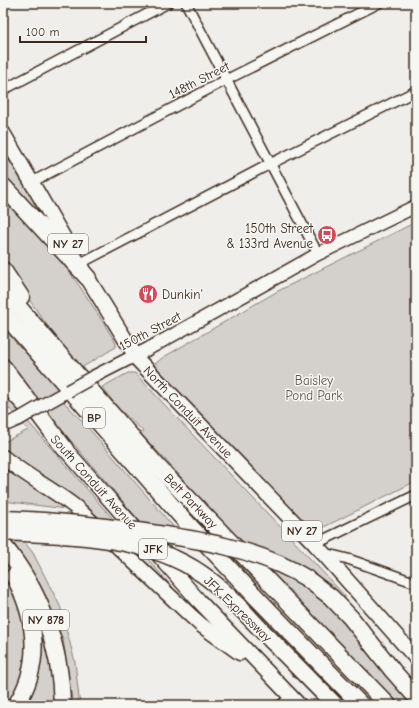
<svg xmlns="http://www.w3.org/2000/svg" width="419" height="708" viewBox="0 0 419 708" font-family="'Comic Neue',sans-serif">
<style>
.green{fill:#d4d1cc;stroke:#887e75}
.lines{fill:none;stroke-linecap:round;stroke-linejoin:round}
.street-casing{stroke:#3b2a1e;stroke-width:12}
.secondary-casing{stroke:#3b2a1e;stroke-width:15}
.primary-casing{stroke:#3b2a1e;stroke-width:17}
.highway-casing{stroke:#3b2a1e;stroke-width:19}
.street{stroke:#f6f6f2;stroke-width:9}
.secondary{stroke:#f6f6f2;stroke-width:12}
.primary{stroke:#f6f6f2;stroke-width:14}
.highway{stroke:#f6f6f2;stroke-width:16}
.secondary-bridge-casing{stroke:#3b2a1e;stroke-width:15;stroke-linecap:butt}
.highway-bridge-casing{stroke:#3b2a1e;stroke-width:19;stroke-linecap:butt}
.secondary-bridge{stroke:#f6f6f2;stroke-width:12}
.highway-bridge{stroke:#f6f6f2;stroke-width:16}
.labels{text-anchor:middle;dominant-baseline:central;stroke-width:3;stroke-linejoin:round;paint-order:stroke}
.shield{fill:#f6f6f2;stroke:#73675e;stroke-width:1}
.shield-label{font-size:12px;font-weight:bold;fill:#3b2a1e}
.street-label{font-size:13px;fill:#3b2a1e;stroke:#f6f6f2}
.poi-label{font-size:13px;fill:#3b2a1e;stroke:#f6f6f2;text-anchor:end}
.park-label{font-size:13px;fill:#61544a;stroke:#f6f6f2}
</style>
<rect width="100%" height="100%" fill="#efeeea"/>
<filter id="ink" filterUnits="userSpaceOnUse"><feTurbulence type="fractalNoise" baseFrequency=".025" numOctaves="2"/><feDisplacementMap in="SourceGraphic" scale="8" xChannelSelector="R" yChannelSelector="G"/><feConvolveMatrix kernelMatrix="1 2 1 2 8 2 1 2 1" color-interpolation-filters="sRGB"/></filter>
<g filter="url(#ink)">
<g class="green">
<polygon points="3,150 44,219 3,177"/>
<path d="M3 195C23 218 45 240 63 264 83 289 99 316 116 343V347L81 368 44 321 3 262Z"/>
<polygon points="416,222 416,481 314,532 270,489 154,365 162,358 278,291"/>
<polygon points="3,329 63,392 68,399 64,402 84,423 177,531 143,525 53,420 15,378 3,363"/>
<path d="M128 373H135C204 448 276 521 345 596L344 619 416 705H399C343 648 286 591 231 533 201 500 172 466 141 434L143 431 118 408 102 387Z"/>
<polygon points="3,393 181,597 179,599 4,452 3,449 4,442 28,430 10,409 3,412"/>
<polygon points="3,469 47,495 66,509 3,501"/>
<polygon points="3,515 33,553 60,606 75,662 79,698 78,705 71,705 72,700 63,639 35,576 15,545 3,530"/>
<polygon points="3,568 15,586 28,622 29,661 10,705 3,705"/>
<polygon points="39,620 54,680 56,705 23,705"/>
</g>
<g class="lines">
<defs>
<g id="street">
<polyline points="186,3 318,254"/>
<polyline points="3,90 168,3"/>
<polyline points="32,182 226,80 379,3"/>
<polyline points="79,264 270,164 416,91"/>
<polyline points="315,544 416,495"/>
<polyline points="324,553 348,559 416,583"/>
<polyline points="281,705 291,697"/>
</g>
<g id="secondary">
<polyline points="93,377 148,349 318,254 416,206"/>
<polyline points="43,405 68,391"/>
<polyline points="3,426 19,419"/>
</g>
<g id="primary">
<polyline points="3,133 79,264 138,360 315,544 416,658"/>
<polyline points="3,382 23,404"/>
<polyline points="58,441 199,601 299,705"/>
<path d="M3 457C27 477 55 490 79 510L190 615 201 625 240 653"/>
</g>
<g id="highway">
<polyline points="3,186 88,278"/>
<polyline points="3,270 21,297"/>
<polyline points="3,289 65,361 158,467 388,705"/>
<polyline points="3,313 186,522 256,597 361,705"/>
<polyline points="3,367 65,449"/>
<path d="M3 545C40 590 61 646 62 705"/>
<path d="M14 576C36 617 43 664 16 705"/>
<polyline points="306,578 331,597 351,618 393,671 416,697"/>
<polyline points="272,641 335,705"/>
</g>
</defs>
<use href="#street" class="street-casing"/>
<use href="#secondary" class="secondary-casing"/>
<use href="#primary" class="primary-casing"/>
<use href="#highway" class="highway-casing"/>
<use href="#street" class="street"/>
<use href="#secondary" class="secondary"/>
<use href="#primary" class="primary"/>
<use href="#highway" class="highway"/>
<defs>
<g id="secondary-bridge">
<polyline points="68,391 93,377"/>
<polyline points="19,419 43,405"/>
</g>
<g id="highway-bridge">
<path d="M3 519C48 520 93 525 137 531 195 539 255 547 306 578"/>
<path d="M3 532C69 535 146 535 202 574 228 592 249 618 272 641"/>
</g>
</defs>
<use href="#secondary-bridge" class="secondary-bridge-casing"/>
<use href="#highway-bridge" class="highway-bridge-casing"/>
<use href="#secondary-bridge" class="secondary-bridge"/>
<use href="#highway-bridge" class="highway-bridge"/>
</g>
</g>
<defs>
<symbol id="bus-disc" viewBox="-11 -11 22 22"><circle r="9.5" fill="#d1495b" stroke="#f6f6f2"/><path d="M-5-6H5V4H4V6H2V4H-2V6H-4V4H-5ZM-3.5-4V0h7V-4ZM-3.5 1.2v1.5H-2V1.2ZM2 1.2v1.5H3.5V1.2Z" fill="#fff"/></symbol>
<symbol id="restaurant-disc" viewBox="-11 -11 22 22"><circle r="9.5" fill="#d1495b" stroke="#f6f6f2"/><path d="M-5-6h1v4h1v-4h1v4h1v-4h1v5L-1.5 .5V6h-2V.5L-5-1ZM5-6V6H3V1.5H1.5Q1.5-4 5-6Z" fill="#fff"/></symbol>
</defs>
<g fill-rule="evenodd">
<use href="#bus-disc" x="316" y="224" width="22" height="22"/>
<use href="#restaurant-disc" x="137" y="283" width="22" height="22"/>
</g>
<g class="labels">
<g class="shield">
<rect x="48" y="234" width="40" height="20" rx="3"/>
<rect x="83" y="408" width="22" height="20" rx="3"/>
<rect x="282" y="521" width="40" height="20" rx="3"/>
<rect x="139" y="539" width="28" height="20" rx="3"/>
<rect x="23" y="610" width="46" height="20" rx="3"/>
</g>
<g class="shield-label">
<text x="68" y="244">NY 27</text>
<text x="94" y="418">BP</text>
<text x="302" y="531">NY 27</text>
<text x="153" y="549">JFK</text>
<text x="46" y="620">NY 878</text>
</g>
<g class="street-label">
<text transform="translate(199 80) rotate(-27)">148th Street</text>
<text transform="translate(150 331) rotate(-28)">150th Street</text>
<text transform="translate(188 412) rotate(46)">North Conduit Avenue</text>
<text transform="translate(94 482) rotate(48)">South Conduit Avenue</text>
<text transform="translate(191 501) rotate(46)">Belt Parkway</text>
<text transform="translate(238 609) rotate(44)">JFK Expressway</text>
</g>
<g class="poi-label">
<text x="313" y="228">150th Street<tspan x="313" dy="15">&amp; 133rd Avenue</tspan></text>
<text x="162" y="294" text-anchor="start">Dunkin'</text>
</g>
<g class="park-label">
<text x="314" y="380">Baisley<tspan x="314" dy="15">Pond Park</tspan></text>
</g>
</g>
<rect width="419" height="708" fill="none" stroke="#f6f6f2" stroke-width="16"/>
<rect x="8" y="8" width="403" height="692" fill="none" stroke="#3b2a1e" stroke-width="1.5" filter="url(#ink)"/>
<path d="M20 36v6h126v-6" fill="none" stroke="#3b2a1e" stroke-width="2"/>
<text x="26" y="36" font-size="12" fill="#3b2a1e" stroke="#f6f6f2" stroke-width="3" paint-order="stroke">100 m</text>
</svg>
